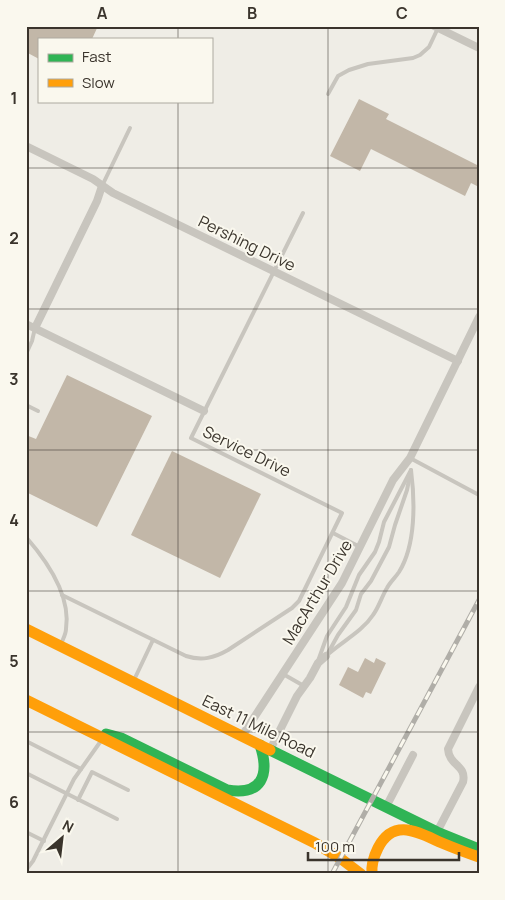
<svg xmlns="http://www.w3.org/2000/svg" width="505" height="900" viewBox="0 0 505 900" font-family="Manrope,sans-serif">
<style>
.building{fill:#c2b7a8}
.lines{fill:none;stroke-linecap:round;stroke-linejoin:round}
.lane{stroke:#c8c5be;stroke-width:4}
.street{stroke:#c8c5be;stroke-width:8}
.fast{stroke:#30b455;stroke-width:11}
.slow{stroke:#ff9f0a;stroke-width:11}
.rail-casing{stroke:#b0aea8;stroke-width:5}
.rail{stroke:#faf8ee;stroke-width:3;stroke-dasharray:9;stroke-linecap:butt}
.grid{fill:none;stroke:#3a342c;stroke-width:1;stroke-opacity:0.55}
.labels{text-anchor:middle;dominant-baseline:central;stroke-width:4;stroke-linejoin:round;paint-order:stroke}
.street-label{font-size:16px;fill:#3a342c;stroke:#faf8ee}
.neatline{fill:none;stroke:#3a342c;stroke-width:2}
.grid-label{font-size:16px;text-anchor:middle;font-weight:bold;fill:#3a342c}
</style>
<rect width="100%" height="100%" fill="#efede6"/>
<g class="building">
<polygon points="26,26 98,26 92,39 39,39 39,59 26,52"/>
<polygon points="359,99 389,114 386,119 479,166 479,187 471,183 465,196 371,149 360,171 330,156"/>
<polygon points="67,375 152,416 97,527 26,492 26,435 36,439"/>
<polygon points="172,451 261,494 220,578 131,535"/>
<polygon points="365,658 374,663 376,658 386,663 371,694 366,692 363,698 339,685 348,667 358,672"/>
</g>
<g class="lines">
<g class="lane">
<polyline points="328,94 338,76 349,70 368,64 413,58 420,55 429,47 438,28"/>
<polyline points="102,186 130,128"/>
<polyline points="26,354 32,341 35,328"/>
<polyline points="26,405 38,411"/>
<polyline points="410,458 479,495"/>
<polyline points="333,533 360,547"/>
<path d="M26 537C47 561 71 596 66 629 66 634 63 639 61 644"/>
<path d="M62 595 186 656C202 661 214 658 228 650L292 608 299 601 342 513 191 438 303 213"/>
<polyline points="328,653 338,635 356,610 361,594 371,581 389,547 395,525 407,490 410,475"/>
<path d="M326 656C341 642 362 632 373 615 379 607 382 596 387 588 390 582 395 578 399 572 416 545 415 501 411 470"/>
<polyline points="318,661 327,636 346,607 359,575 375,552 379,542 384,522 411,470"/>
<polyline points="283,674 304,686"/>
<polyline points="134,680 153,640"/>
<polyline points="26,741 81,769"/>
<polyline points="26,777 28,774 117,819"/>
<polyline points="78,800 92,772 128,790"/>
<polyline points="26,832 44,841"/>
<polyline points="26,870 33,861 74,779 103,738"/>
</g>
<g class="street">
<polyline points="434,26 479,48"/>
<polyline points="26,146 93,179 113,193 458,361"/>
<polyline points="26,324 204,411"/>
<polyline points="35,328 97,201 102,186"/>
<polyline points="242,736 342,583 393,480 410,458 479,317"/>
<polyline points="270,750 297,696 310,678 318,663 326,656"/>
<polyline points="386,807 413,755"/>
<path d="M437 832 463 782C467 765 449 766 448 749L479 687"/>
</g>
<g class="fast">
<path d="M106 734 121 738 227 790C262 796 270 775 260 745"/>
<polyline points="270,750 437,832 479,849"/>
</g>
<g class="slow">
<polyline points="26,629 270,750"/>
<polyline points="26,700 315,843 340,858 361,874"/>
<path d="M372 874C371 864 374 856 378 848 394 817 419 833 442 843 454 848 467 853 479 857"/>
</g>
<defs>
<polyline id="rail" points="332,874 479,600"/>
</defs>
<use href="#rail" class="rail-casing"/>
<use href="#rail" class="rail"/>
</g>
<path class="grid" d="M178 26V39M328 26V874M178 101V874M26 168H479M26 309H479M26 450H479M26 591H479M26 732H479"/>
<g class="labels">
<g class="street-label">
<text transform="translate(247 243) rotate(26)">Pershing Drive</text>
<text transform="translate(247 451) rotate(26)">Service Drive</text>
<text transform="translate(317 592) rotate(-59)">MacArthur Drive</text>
<text transform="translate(259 726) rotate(26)">East 11 Mile Road</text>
</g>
</g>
<rect width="505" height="900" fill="none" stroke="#faf8ee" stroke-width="55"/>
<rect x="38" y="38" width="175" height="65" fill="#faf8ee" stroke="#adaaa0"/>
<rect x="48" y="54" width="25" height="8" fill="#30b455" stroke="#adaaa0"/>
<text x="82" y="62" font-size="15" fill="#3a342c">Fast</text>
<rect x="48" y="79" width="25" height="8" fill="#ff9f0a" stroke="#adaaa0"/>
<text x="82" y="88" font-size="15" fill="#3a342c">Slow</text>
<g transform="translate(62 838) rotate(28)" stroke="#faf8ee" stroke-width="4" paint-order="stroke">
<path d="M0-4L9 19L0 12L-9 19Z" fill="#3a342c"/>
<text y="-8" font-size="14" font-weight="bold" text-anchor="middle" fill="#3a342c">N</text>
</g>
<path d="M308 852v8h151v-8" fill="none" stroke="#3a342c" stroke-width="2.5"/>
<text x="315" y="852" font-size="15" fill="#3a342c" stroke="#faf8ee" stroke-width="4" paint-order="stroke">100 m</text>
<rect x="28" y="28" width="450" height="844" class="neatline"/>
<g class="grid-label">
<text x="102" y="19">A</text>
<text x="252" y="19">B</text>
<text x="402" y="19">C</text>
<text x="14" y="104">1</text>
<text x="14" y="244">2</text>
<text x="14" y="385">3</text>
<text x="14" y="526">4</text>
<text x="14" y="667">5</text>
<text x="14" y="808">6</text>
</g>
</svg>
